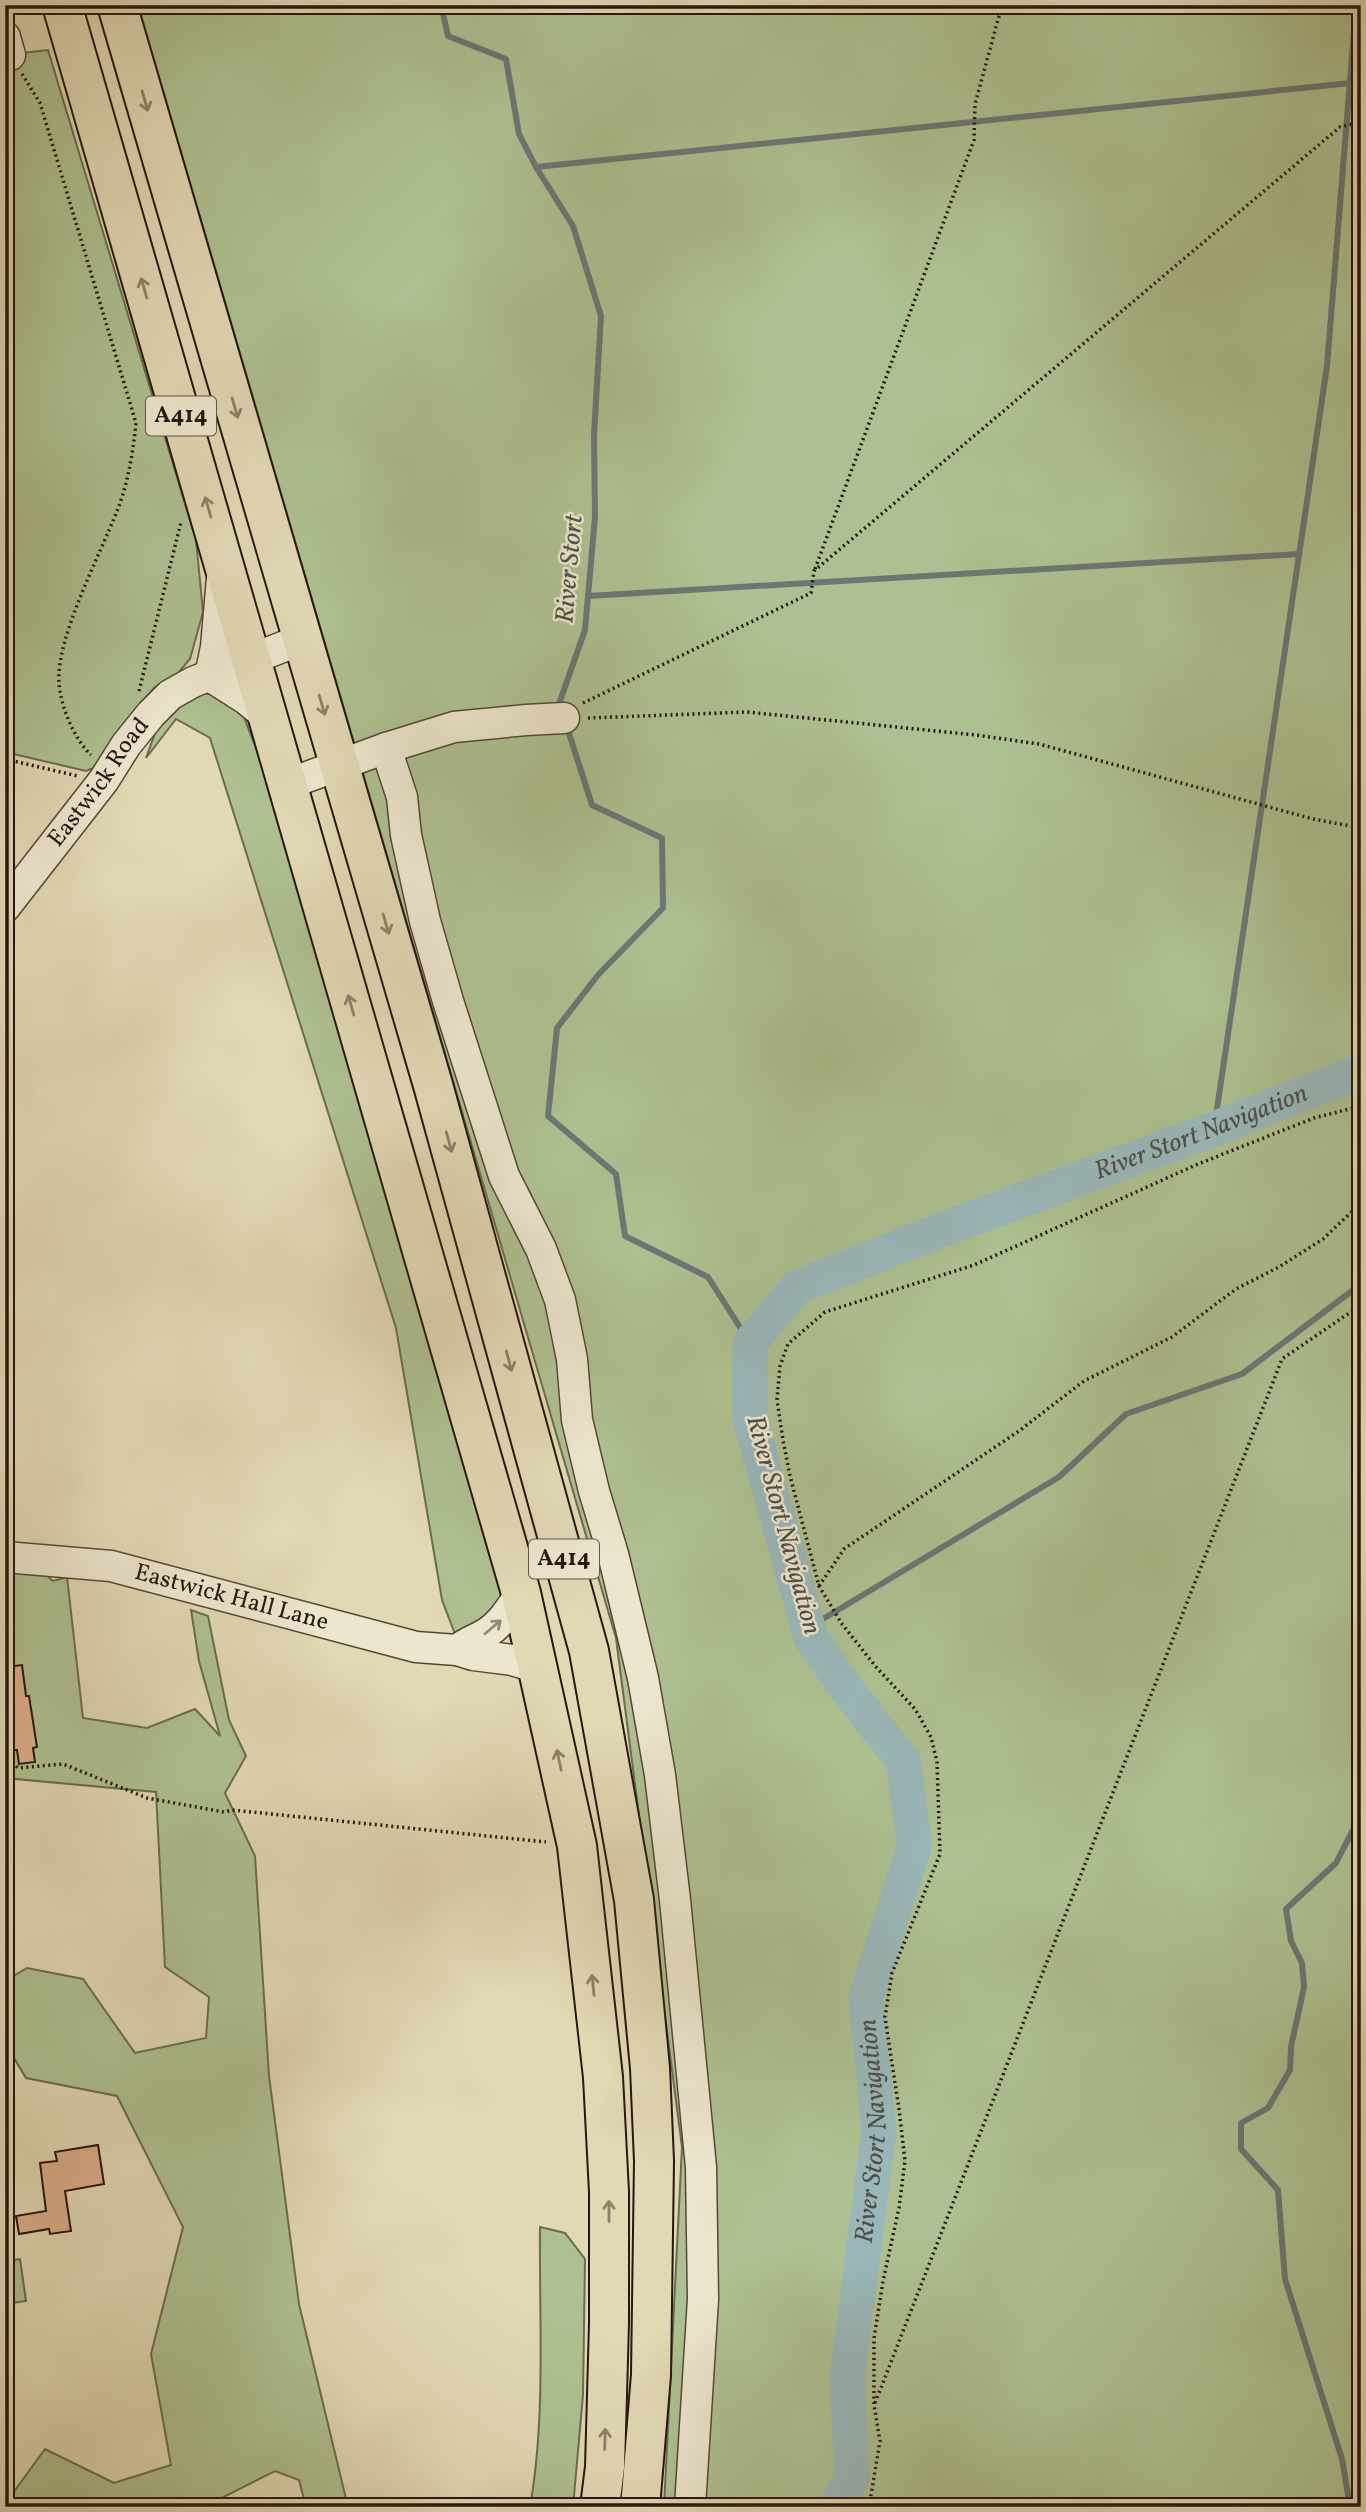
<svg xmlns="http://www.w3.org/2000/svg" width="1366" height="2512" viewBox="0 0 1366 2512" font-family="Vollkorn,serif">
<style>
.green{fill:#aec091;stroke:#6a6c50;stroke-width:2}
.lines{fill:none;stroke-linecap:round;stroke-linejoin:round}
.stream{stroke:#6c7775;stroke-width:6}
.river{stroke:#9ab7b9;stroke-width:35}
.building{fill:#dbae8a;stroke:#26170f;stroke-width:2}
.minor-casing{stroke:#554738;stroke-width:33}
.highway-casing{stroke:#26170f;stroke-width:42}
.path{stroke:#26170f;stroke-width:3.5;stroke-dasharray:2 3.5;stroke-linecap:butt}
.minor{stroke:#ece6ce;stroke-width:30}
.highway{stroke:#e1d8b4;stroke-width:38}
.oneway{stroke:#8d816a}
.oneway2{stroke:#938978}
.labels{text-anchor:middle;dominant-baseline:central;stroke-width:5;stroke-linejoin:round;paint-order:stroke}
.shield{fill:#ece6ce;stroke:#615548;stroke-width:2}
.shield-label{font-size:23px;font-weight:bold;fill:#26170f}
.street-label{font-size:24px;fill:#26170f;stroke:#ece6ce}
.water-label{font-size:26px;font-style:italic;fill:#4f4f4a;stroke:#ece6ce}
</style>
<rect width="100%" height="100%" fill="#e1d8b4"/>
<filter id="stains"><feTurbulence type="fractalNoise" baseFrequency=".00286" numOctaves="4"/><feColorMatrix values="0 0 0 0 .2 0 0 0 0 .09 0 0 0 0 .02 0 0 0 .5 -.17"/></filter>
<radialGradient id="worn" r=".72"><stop offset=".6" stop-color="#630" stop-opacity="0"/><stop offset="1" stop-color="#630" stop-opacity=".3"/></radialGradient>
<g class="green">
<polygon points="138,5 1361,5 1361,2507 664,2507 682,2147 616,1638"/>
<polygon points="48,50 196,540 203,612 190,659 173,679 155,687 119,729 99,766 86,771 5,752 5,55"/>
<polygon points="197,693 222,695 240,707 271,787 505,1593 490,1615 457,1639 442,1600 396,1328 210,738 176,719 146,758 161,717"/>
<polygon points="5,1567 41,1571 53,1581 67,1577 83,1718 147,1728 195,1709 220,1736 199,1661 191,1610 208,1616 229,1720 246,1756 225,1793 255,1856 269,2076 299,2304 348,2507 306,2507 299,2480 275,2471 204,2507 7,2507 13,2493 45,2449 114,2483 171,2465 151,2354 183,2227 117,2096 26,2078 5,2043 5,1981 27,1968 83,1979 135,2053 206,2038 209,1997 165,1967 156,1792 5,1778"/>
<path d="M540 2227 565 2233 585 2259 583 2395 573 2507H530C546 2416 539 2319 540 2227Z"/>
<polygon points="20,2259 26,2301 5,2304 5,2261"/>
</g>
<g class="lines">
<g class="stream">
<polyline points="441,5 448,36 506,59 519,134 536,167 573,226 601,316 594,435 595,517 585,630 559,704 561,711"/>
<polyline points="536,167 1351,83"/>
<polyline points="588,596 1299,554"/>
<polyline points="566,724 592,805 662,838 663,908 598,975 557,1028 548,1116 616,1174 625,1236 708,1277 750,1343"/>
<polyline points="1214,1129 1327,366 1355,19 1360,5"/>
<polyline points="808,1628 1059,1477 1126,1414 1242,1374 1361,1284"/>
<polyline points="1350,2507 1342,2459 1285,2279 1278,2190 1241,2149 1241,2123 1268,2108 1290,2070 1291,2047 1304,1987 1302,1963 1291,1941 1286,1909 1336,1863 1361,1814"/>
</g>
<path class="river" id="s1" d="M836 2507 852 2477 847 2378 879 2131 866 1997 915 1845 903 1761 848 1691 811 1638 750 1419V1343L797 1287 949 1227 1214 1129 1361 1071"/>
</g>
<g class="building">
<polygon points="22,1665 26,1696 29,1696 37,1747 33,1748 35,1762 19,1764 17,1750 14,1750 7,1699 5,1699 5,1682 8,1682 6,1667"/>
<polygon points="98,2145 104,2184 65,2191 71,2231 50,2234 49,2229 19,2234 16,2216 46,2211 40,2163 57,2161 55,2152"/>
</g>
<g class="lines">
<defs>
<g id="minor">
<polyline points="5,37 10,55"/>
<polyline points="222,578 216,647 210,676 246,699 269,718"/>
<polyline points="386,748 402,797 406,835 425,921 448,1001 504,1176 541,1249 560,1300 572,1359 577,1420 594,1491 613,1554 643,1678 660,1775 675,1900 701,2167 703,2299 690,2507"/>
<polyline points="288,784 386,748 454,727 526,720 564,718"/>
<path id="s2" d="M5 907 104 780 126 745 151 714 170 695 193 682 303 639"/>
<path id="s3" d="M5 1557 111 1566 416 1647 457 1650 473 1655 512 1660 539 1668"/>
<path d="M457 1650C467 1642 477 1639 487 1633 502 1623 511 1608 521 1593"/>
</g>
<g id="highway">
<polyline points="62,5 521,1593 577,1846 603,2077 609,2192 609,2323 605,2467 600,2507"/>
<polyline points="117,5 433,1085 589,1651 634,1900 650,2068 654,2161 651,2375 640,2507"/>
</g>
</defs>
<use href="#minor" class="minor-casing"/>
<use href="#highway" class="highway-casing"/>
<g class="path">
<path d="M22 74 40 103 136 423C133 452 128 484 117 511 100 555 56 638 59 682 60 705 74 739 91 755"/>
<polyline points="815,569 974,140 975,104 1002,5"/>
<polyline points="139,691 181,522"/>
<polyline points="583,703 811,593 814,571 1340,127 1361,122"/>
<polyline points="588,718 747,712 976,735 1039,744 1313,819 1361,828"/>
<polyline points="5,759 78,776"/>
<polyline points="819,1586 844,1549 1019,1431 1084,1381 1172,1337 1236,1289 1279,1267 1323,1239 1361,1203"/>
<polyline points="5,1754 18,1768 63,1764 147,1798 224,1812 232,1810 546,1842"/>
<polyline points="875,2403 1282,1359 1361,1305"/>
<polyline points="869,2507 880,2441 874,2405 874,2338 883,2281 899,2208 905,2161 899,2109 885,2017 892,1973 940,1854 937,1762 931,1737 915,1709 876,1667 842,1624 819,1586 790,1476 783,1440 777,1400 780,1366 788,1344 825,1312 974,1265 1198,1164 1314,1118 1361,1106"/>
</g>
<use href="#minor" class="minor"/>
<use href="#highway" class="highway"/>
</g>
<defs><path id="oneway-shaft" d="M-6 0H5M1.5-3L5.5 0L1.5 3" fill="none" stroke-width="1.6" stroke-linecap="round" stroke-linejoin="round" transform="scale(1.75)"/></defs>
<g class="oneway">
<use href="#oneway-shaft" transform="translate(145 101) rotate(74)"/>
<use href="#oneway-shaft" transform="translate(144 288) rotate(-106)"/>
<use href="#oneway-shaft" transform="translate(235 408) rotate(74)"/>
<use href="#oneway-shaft" transform="translate(208 507) rotate(-106)"/>
<use href="#oneway-shaft" transform="translate(322 705) rotate(74)"/>
<use href="#oneway-shaft" transform="translate(386 924) rotate(74)"/>
<use href="#oneway-shaft" transform="translate(351 1005) rotate(-106)"/>
<use href="#oneway-shaft" transform="translate(449 1142) rotate(75)"/>
<use href="#oneway-shaft" transform="translate(509 1361) rotate(75)"/>
<use href="#oneway-shaft" transform="translate(559 1760) rotate(-102)"/>
<use href="#oneway-shaft" transform="translate(593 1985) rotate(-96)"/>
<use href="#oneway-shaft" transform="translate(609 2211) rotate(-90)"/>
<use href="#oneway-shaft" transform="translate(605 2439) rotate(-88)"/>
</g>
<use class="oneway2" href="#oneway-shaft" transform="translate(493 1627) rotate(-40)"/>
<g class="labels">
<g class="shield">
<rect x="146" y="396.5" width="70" height="39" rx="5"/>
<rect x="529" y="1539.5" width="70" height="39" rx="5"/>
</g>
<g class="shield-label">
<text x="181" y="416">A414</text>
<text x="564" y="1559">A414</text>
</g>
<g class="street-label">
<text stroke="none"><textPath href="#s2" startOffset="156">Eastwick Road</textPath></text>
<text stroke="none"><textPath href="#s3" startOffset="231">Eastwick Hall Lane</textPath></text>
</g>
<g class="water-label">
<text transform="translate(570 569) rotate(-85)">River Stort</text>
<text stroke="none"><textPath href="#s1" startOffset="1724">River Stort Navigation</textPath></text>
<text transform="translate(783 1525) rotate(75)">River Stort Navigation</text>
<text stroke="none"><textPath href="#s1" startOffset="382">River Stort Navigation</textPath></text>
</g>
</g>
<rect width="1366" height="2512" fill="none" stroke="#e1d8b4" stroke-width="28"/>
<rect x="7" y="7" width="1352" height="2498" fill="none" stroke="#26170f" stroke-width="3.5"/>
<rect x="14" y="14" width="1338" height="2484" fill="none" stroke="#26170f" stroke-width="2"/>
<rect width="100%" height="100%" filter="url(#stains)"/>
<rect width="100%" height="100%" fill="url(#worn)"/>
</svg>
